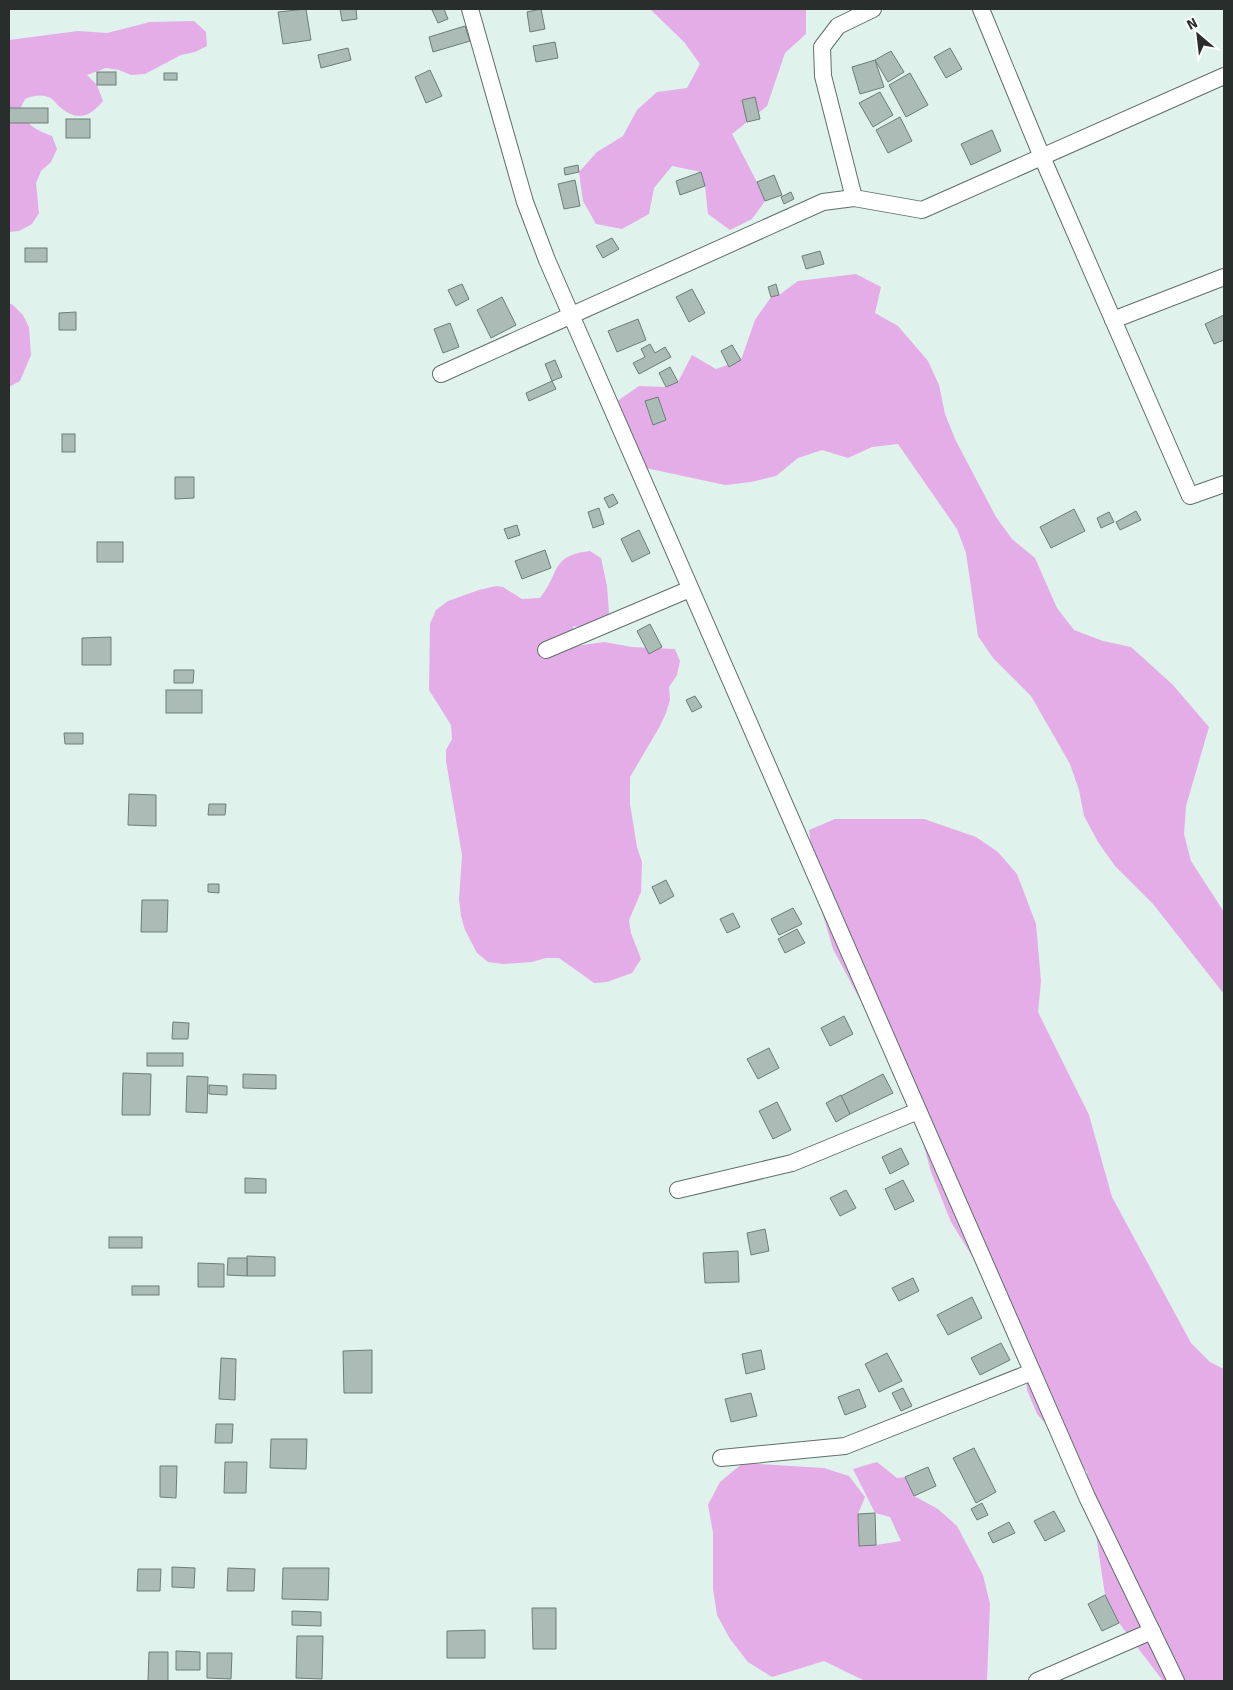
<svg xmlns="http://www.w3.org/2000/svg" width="1233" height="1690" viewBox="0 0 1233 1690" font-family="Signika,sans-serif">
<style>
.green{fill:#e5ade7}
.building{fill:#abbcb6;stroke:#6d7e78}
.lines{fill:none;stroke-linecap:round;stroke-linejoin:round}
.minor-casing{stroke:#5f6f69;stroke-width:18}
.minor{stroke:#fff;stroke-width:16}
</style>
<rect width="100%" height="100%" fill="#e0f2ec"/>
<g class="green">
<polygon points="650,9 806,9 806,34 785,53 767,106 732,134 757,182 765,201 752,219 730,230 708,214 705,186 701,172 672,166 654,188 649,214 622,229 596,224 583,201 579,172 597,152 623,136 637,110 657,92 687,88 700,64 684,42"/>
<path d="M194 21 206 32 207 46 195 52 181 55 145 74 131 75 119 70 106 68 87 75 97 85 103 101C90 117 77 122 60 107 56 104 53 98 48 97 39 94 33 96 25 99L19 111C29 126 36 130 52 136L57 149 51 162 41 171 36 183 39 213 32 224 19 231 9 232V40L78 31 107 33 150 22Z"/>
<polygon points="856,274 881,287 875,313 898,326 928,361 939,385 945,414 956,441 996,517 1012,539 1035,558 1057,608 1074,630 1103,641 1131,647 1172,684 1209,727 1186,806 1184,834 1191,861 1224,912 1224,994 1153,904 1115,866 1098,842 1084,816 1079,790 1070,764 1031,696 993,658 978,636 966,553 957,529 898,444 872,447 848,458 822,450 798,458 776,476 751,482 725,485 646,468 622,450 610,427 616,402 639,386 666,387 678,382 692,355 716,369 741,360 755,320 771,297 779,295 798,281"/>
<polygon points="9,303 13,305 23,315 29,327 31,355 20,381 9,387"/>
<path d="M590 551 601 558 607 586 609 613C596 625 590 629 573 626L576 646 604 642 632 647 675 649 680 661 677 675 669 687 670 700 666 713 660 726 630 777V804L637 847 642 862 641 892 629 920 631 933 641 959 632 973 607 982 594 983 559 958H546L532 962 503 964 488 962 477 953 465 930 461 916 459 899 462 855 446 761V750L452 739 451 725 429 690 430 624 436 610 448 601 479 590 496 586 503 587 522 599 540 598C560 574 550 555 590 551Z"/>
<polygon points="835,819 924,819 976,837 998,852 1017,874 1036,924 1041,981 1038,1012 1089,1115 1112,1197 1191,1343 1210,1362 1224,1369 1224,1681 1163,1681 1119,1623 1105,1595 1094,1521 1087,1497 1087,1472 1037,1414 1027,1390 1020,1334 951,1222 931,1172 909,1092 833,949 816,891 809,830"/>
<polygon points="877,1462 897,1478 905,1477 914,1496 938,1509 957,1526 983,1575 990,1604 987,1681 865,1681 824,1661 772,1677 748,1662 730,1639 717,1615 713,1589 713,1533 708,1505 720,1482 743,1463 824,1468 849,1476 865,1497 858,1514 859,1545 876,1545 901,1541 890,1517 875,1513 853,1469"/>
</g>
<g class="building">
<polygon points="306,9 311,40 283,44 278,12"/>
<polygon points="340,9 356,9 357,19 342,21"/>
<polygon points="436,9 444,9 448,19 438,23 432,10"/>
<polygon points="541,9 545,29 530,32 527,12"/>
<polygon points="465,26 470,41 433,52 429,37"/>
<polygon points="555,42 558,58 536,62 533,46"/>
<polygon points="348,48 351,60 321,68 318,55"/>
<polygon points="950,48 962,69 946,78 934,57"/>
<polygon points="891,51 904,72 888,82 875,60"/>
<polygon points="875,60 884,87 860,94 852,67"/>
<polygon points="430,70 442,96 426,103 415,77"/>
<rect x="97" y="72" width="19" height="13"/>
<rect x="164" y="73" width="13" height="7"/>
<polygon points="910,73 928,105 906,117 889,85"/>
<polygon points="880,92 893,115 873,127 859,103"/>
<polygon points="755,97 760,119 747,122 742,100"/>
<rect x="9" y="108" width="39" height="15"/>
<polygon points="900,117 912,141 888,153 876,130"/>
<rect x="66" y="119" width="24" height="19"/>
<polygon points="992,130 1001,151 971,165 961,144"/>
<polygon points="578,165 579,172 565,175 564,168"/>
<polygon points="701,172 705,186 680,195 676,181"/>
<polygon points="774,175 782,195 765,201 757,182"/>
<polygon points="575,180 580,206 564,209 558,184"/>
<polygon points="791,192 794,199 784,204 781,197"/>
<polygon points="612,238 619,249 603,258 596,246"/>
<rect x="25" y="248" width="22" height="14"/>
<polygon points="820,251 824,264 806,269 802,256"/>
<polygon points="462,284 469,299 456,306 448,290"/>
<polygon points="776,284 779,295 771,297 768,287"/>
<polygon points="692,289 705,313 689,322 676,297"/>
<polygon points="502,297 516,325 491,338 477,310"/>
<polygon points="76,312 76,330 59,330 59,313"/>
<polygon points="1224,315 1224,340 1214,344 1205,324"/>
<polygon points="638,319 646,340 617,352 608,331"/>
<polygon points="450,323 459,347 443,353 434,329"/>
<polygon points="650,344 655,353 665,347 671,357 639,374 633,363 645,357 641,349"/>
<polygon points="732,345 741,360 729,367 721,351"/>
<polygon points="555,360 562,377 552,381 545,364"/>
<polygon points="670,367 678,382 666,387 659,373"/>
<polygon points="552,381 556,389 529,401 526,393"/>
<polygon points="658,397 666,420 653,425 645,401"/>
<rect x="62" y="434" width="13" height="18"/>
<polygon points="175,477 194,477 194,498 175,499"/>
<polygon points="613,494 618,503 609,508 604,498"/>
<polygon points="599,508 604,524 593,528 588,512"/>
<polygon points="1074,509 1085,531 1051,548 1040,527"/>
<polygon points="1136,511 1141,520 1120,530 1116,522"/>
<polygon points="1109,512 1114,522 1101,528 1097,518"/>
<polygon points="517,525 520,535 508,539 504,529"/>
<polygon points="639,530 650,553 632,562 621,539"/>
<rect x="97" y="542" width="26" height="20"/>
<polygon points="545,550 551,568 522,579 515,561"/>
<polygon points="650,624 662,647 649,654 637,631"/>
<polygon points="111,637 111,665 82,665 82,638"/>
<polygon points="174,670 194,670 193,683 174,683"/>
<rect x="166" y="690" width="36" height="23"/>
<polygon points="695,696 702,707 692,712 686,700"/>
<polygon points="64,733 83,733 83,744 65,744"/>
<polygon points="129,794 156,795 156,826 128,825"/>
<polygon points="209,804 226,804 225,815 208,815"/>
<polygon points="666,880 674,896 660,904 652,887"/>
<polygon points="208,884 219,884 219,893 208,892"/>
<polygon points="142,900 168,900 167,932 141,932"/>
<polygon points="793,908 802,924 779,935 771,919"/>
<polygon points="733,913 740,927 727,933 720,919"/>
<polygon points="797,929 805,943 785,953 778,939"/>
<polygon points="844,1016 853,1034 830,1046 821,1028"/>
<polygon points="173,1022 189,1023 188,1039 172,1039"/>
<polygon points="769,1048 779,1068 758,1079 747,1059"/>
<rect x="147" y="1053" width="36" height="13"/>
<polygon points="123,1073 151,1074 150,1115 122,1115"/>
<polygon points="243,1074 276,1075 276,1089 243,1088"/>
<polygon points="883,1074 893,1093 850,1114 841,1096"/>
<polygon points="187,1076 208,1077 207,1113 186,1112"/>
<polygon points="209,1085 227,1086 227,1095 209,1094"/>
<polygon points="841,1095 850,1114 836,1122 826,1103"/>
<polygon points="777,1102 791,1130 773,1139 759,1111"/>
<polygon points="901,1148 909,1164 890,1174 882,1157"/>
<polygon points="245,1178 266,1179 266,1193 245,1193"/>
<polygon points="903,1180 914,1201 895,1210 885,1189"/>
<polygon points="846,1190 856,1208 840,1216 830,1198"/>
<polygon points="765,1229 769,1251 751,1255 747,1233"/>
<rect x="109" y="1237" width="33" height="11"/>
<polygon points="738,1251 739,1282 705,1283 703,1253"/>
<polygon points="247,1256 275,1257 275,1276 247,1276"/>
<polygon points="228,1258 247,1258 247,1276 227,1275"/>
<polygon points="198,1263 224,1264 224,1287 198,1287"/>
<polygon points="913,1278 919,1291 899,1301 892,1288"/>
<rect x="132" y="1286" width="27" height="9"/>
<polygon points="972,1297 982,1318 948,1335 937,1315"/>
<polygon points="1001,1343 1010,1360 980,1375 971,1358"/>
<polygon points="372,1350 372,1393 344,1393 343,1351"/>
<polygon points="761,1350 765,1369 746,1374 742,1354"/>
<polygon points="887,1353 902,1381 879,1392 865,1364"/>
<polygon points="221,1358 236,1359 235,1400 219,1399"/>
<polygon points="903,1388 912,1406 901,1411 892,1393"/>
<polygon points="859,1389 866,1407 845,1415 838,1397"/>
<polygon points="751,1393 757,1416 731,1422 725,1399"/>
<polygon points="216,1424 233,1424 232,1443 215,1443"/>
<polygon points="271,1439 307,1439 306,1469 270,1468"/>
<polygon points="974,1448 996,1492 976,1503 953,1458"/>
<polygon points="225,1462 247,1462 246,1493 224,1493"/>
<polygon points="160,1466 177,1466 176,1498 160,1497"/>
<polygon points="928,1467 936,1486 914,1496 905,1477"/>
<polygon points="982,1503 988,1515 977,1520 971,1509"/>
<polygon points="1054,1511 1065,1531 1045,1541 1034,1521"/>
<polygon points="875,1513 876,1545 859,1546 858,1514"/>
<polygon points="1009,1522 1015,1533 993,1543 988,1533"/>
<polygon points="172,1567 195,1568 194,1588 172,1587"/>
<polygon points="228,1568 255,1569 254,1591 227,1591"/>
<polygon points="283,1568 329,1568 328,1600 282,1599"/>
<polygon points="138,1569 161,1569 160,1591 137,1591"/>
<polygon points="1105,1595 1119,1623 1102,1631 1088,1604"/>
<polygon points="532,1608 556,1608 556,1649 533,1649"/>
<polygon points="292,1611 321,1612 321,1626 292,1625"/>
<polygon points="485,1630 485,1658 447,1658 447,1631"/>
<polygon points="297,1636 323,1636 322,1679 296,1678"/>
<polygon points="176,1651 200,1652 200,1670 176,1670"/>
<polygon points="149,1652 168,1652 168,1681 148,1681"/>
<polygon points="207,1653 232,1653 231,1679 207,1678"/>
</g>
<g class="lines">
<defs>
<g id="minor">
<polyline points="470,9 525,202 547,260 1087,1497 1176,1681"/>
<polyline points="981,9 1042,157 1190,496 1224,484"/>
<polyline points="854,198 823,76 822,47 838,26 873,9"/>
<polyline points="1113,320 1224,277"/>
<polyline points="441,374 823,202 854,198 922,210 1224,76"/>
<polyline points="546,650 690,589"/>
<polyline points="678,1190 792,1163 918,1111"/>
<polyline points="721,1458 845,1446 1032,1372"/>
<polyline points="1037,1681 1152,1631"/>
</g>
</defs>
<use href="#minor" class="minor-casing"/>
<use href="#minor" class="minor"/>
</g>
<rect width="1233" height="1690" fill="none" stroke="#272e2b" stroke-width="20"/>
<g transform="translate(1198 35) rotate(332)" stroke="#ffffff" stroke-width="4" paint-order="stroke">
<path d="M0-4L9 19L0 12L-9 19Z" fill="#272e2b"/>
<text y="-8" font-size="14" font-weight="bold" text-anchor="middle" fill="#272e2b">N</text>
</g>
</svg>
